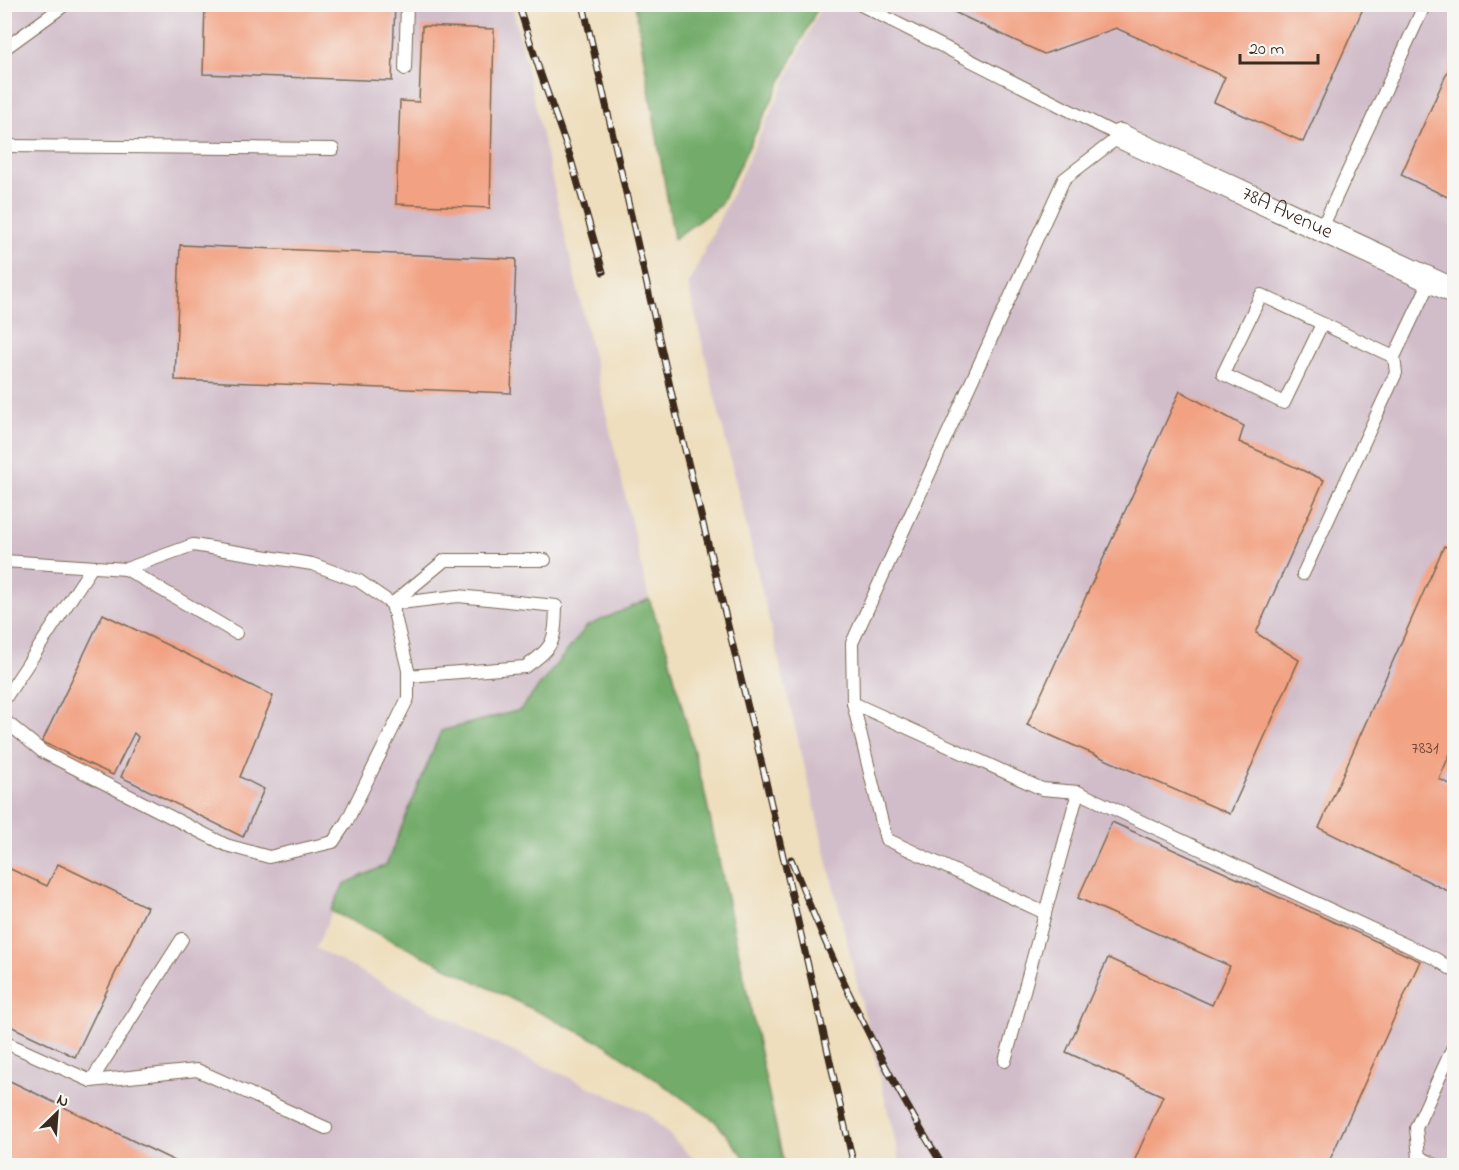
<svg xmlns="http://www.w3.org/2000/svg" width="1459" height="1170" viewBox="0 0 1459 1170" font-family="'Indie Flower',sans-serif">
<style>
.industrial{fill:#d1bdc9}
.forest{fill:#73ac6b;stroke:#576b44;stroke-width:1.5}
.building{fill:#f2a182}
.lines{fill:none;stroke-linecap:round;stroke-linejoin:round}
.service-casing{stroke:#7a6956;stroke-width:14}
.minor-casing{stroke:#7a6956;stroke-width:26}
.service{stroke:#fff;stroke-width:12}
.minor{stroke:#fff;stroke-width:24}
.rail-casing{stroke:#3b2a1e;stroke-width:7}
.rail{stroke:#f6f6f2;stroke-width:4.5;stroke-dasharray:14;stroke-linecap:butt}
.labels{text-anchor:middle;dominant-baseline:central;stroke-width:4.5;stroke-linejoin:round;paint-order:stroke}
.number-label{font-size:18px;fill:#694837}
.street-label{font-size:21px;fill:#3b2a1e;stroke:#f6f6f2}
</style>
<rect width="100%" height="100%" fill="#f6f6f2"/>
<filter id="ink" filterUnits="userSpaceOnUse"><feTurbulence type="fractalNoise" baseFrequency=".0167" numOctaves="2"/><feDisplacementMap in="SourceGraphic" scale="12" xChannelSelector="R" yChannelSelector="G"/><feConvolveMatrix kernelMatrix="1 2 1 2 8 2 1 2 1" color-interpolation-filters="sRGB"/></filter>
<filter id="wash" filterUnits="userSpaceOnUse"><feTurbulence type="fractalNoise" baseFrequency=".008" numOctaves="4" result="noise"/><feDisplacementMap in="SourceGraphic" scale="24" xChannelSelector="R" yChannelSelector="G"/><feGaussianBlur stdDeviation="1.35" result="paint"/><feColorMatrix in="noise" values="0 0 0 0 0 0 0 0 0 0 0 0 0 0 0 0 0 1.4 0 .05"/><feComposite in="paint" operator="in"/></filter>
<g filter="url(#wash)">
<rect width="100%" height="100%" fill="#eedebd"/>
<g class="industrial">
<polygon points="5,5 512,5 649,599 587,626 520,710 441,731 386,865 344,884 316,948 503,1047 647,1113 700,1165 5,1166"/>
<polygon points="822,5 1454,5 1454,1165 901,1165 688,285"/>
</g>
<g class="forest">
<polygon points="635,5 819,5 720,205 674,239"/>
<polygon points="649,599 667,649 704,790 784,1165 751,1165 715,1121 606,1045 331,911 344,884 386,865 441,731 520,710 587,626"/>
</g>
<g id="blocks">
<g class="building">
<polygon points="205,4 395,4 392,81 203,74"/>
<polygon points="937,4 1365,4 1303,142 1214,102 1225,77 1116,28 1044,54"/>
<polygon points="422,26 494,29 490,208 396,204 400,101 419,102"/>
<polygon points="1454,57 1454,200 1401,175"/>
<polygon points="180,245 516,259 511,393 175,380"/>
<polygon points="1180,391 1244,426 1239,442 1324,480 1256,633 1299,660 1230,814 1027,725"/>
<polygon points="1444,546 1454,551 1454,745 1439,779 1454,786 1454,894 1319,828"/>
<polygon points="103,614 273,696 240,777 264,789 243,837 121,777 138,737 134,733 113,775 42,742"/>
<polygon points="1112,822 1420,961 1327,1166 1132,1166 1163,1096 1066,1052 1108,958 1212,1005 1230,966 1078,898"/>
<polygon points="58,864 147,907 75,1057 4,1023 4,866 47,886"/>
<polygon points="4,1078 185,1166 4,1166"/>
</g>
</g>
</g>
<g filter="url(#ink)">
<use href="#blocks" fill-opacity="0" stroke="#7a6956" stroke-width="1.5"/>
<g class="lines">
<defs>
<g id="service">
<polyline points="859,4 1120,136 1064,179 852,643 853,703 886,839 1045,913"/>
<polyline points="4,49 66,4"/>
<polyline points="405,69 407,4"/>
<polyline points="4,146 333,149"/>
<polyline points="1321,230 1425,4"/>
<polyline points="1322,324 1284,403 1223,374 1261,295 1394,357"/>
<polyline points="4,561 126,569 193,545 312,564 359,581 392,604 408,670 408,698 347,821 333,842 269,857 226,845 43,752 4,720"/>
<polyline points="126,569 236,633"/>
<polyline points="1303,574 1396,373 1394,357 1430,281"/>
<polyline points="393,603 445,560 545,560"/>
<path d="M392 604 458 596 556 606C555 640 555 647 525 667L408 676"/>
<polyline points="4,700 92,567"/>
<polyline points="853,703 1042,789 1078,792 1436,959 1454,971"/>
<polyline points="4,1042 91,1081 182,939"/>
<polyline points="1005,1061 1078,792"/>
<polyline points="91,1081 197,1070 326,1128"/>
<polyline points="1419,1157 1438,1166"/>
<polyline points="1415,1166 1419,1157 1416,1128 1454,1045"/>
</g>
<g id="minor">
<path id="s1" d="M1120 136 1454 291"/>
</g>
</defs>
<use href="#service" class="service-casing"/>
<use href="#minor" class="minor-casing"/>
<use href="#service" class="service"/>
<use href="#minor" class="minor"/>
<defs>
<g id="rail">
<polyline points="518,4 540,72 570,156 603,272"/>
<polyline points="583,4 677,417 764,773 854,1166"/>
<path d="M791 859C832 964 883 1070 943 1166"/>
</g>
</defs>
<use href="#rail" class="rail-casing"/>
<use href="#rail" class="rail"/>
</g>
</g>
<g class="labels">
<g class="number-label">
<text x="1425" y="749">7831</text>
</g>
<g class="street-label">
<text stroke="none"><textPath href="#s1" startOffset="184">78A Avenue</textPath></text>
</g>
</g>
<rect width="1459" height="1170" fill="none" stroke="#f6f6f2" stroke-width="24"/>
<g transform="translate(57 1113) rotate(25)" stroke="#f6f6f2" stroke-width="4.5" paint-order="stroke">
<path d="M0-4.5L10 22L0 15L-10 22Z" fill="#3b2a1e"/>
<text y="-9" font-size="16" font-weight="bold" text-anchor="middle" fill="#3b2a1e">N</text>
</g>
<path d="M1240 54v9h78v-9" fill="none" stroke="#3b2a1e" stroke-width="3"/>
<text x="1249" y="54" font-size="18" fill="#3b2a1e" stroke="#f6f6f2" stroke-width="4.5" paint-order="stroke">20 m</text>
</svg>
